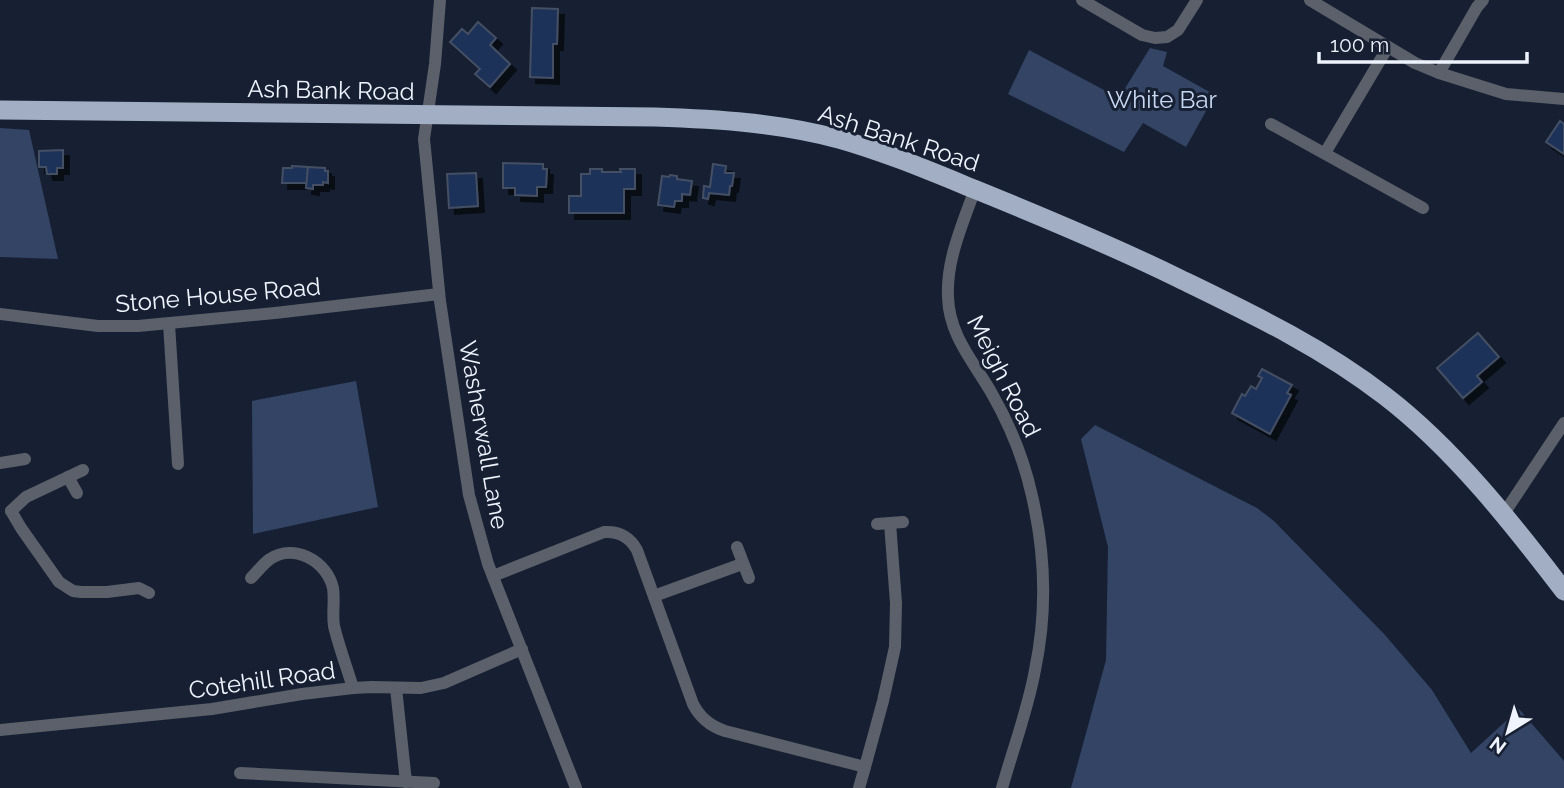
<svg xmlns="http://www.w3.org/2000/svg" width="1564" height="788" viewBox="0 0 1564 788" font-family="Raleway,sans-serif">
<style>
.green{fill:#334465}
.building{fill:#1e3159;stroke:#444f64;stroke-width:2;filter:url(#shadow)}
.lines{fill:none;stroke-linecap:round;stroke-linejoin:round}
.minor{stroke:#5b606a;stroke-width:12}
.trunk{stroke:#a2aec4;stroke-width:19}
.labels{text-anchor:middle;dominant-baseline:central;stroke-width:6;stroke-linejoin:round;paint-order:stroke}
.street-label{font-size:24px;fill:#eef3fd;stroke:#172032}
.park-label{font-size:24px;fill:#c7d6f2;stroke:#172032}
</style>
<defs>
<filter id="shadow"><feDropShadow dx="6" dy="6" stdDeviation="0" flood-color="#0009"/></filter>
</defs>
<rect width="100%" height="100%" fill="#172032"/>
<g class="green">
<polygon points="1150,48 1167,52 1163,66 1215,95 1186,147 1143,123 1124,152 1008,94 1029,50 1119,98"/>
<polygon points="0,128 29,130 58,259 0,257"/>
<polygon points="356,381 378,507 253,534 252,401"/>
<polygon points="1095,425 1257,508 1274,521 1385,635 1432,690 1471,753 1519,709 1564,761 1564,788 1071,788 1106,660 1108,547 1081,439"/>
</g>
<g class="building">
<polygon points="532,8 558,9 557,44 553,44 553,78 530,77"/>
<polygon points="478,22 496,38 490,45 510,64 490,87 475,74 480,69 450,42 462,29 468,34"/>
<polygon points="1560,121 1564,124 1564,154 1546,142"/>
<polygon points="63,150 63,168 57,168 57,174 47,174 46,167 39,167 39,151"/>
<polygon points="503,163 543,164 543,169 547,169 546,187 537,187 537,196 515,195 515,188 503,188"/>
<polygon points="713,164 726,166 725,173 734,173 732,186 730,186 729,195 709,193 708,199 703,198 704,186 710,187"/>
<polygon points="292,166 308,167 307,183 282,183 283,168 292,168"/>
<polygon points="308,167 325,168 325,171 328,171 328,183 323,182 323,185 313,185 313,189 306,188"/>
<polygon points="590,169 602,169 602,172 621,172 620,169 635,169 635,189 624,189 624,213 569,213 569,196 581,196 581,174 590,174"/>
<polygon points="476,173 478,206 449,208 447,174"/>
<polygon points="670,175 677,176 677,179 692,181 690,195 682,194 682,201 675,201 674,207 658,205 662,176 669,177"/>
<polygon points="1478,333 1499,357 1477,376 1482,382 1463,398 1437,368"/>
<polygon points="1262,369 1292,385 1287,393 1291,395 1270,434 1232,413 1242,394 1245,396 1251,386 1256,389 1262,378 1258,376"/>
</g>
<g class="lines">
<g class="minor">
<polyline points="440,0 435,64 424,139 440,301 469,495 488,564 576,788"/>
<polyline points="1082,0 1142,35 1155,38 1167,37 1178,30 1197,0"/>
<polyline points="1310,0 1415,63 1439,73 1506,94 1564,99"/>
<polyline points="1439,73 1477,7 1483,0"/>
<polyline points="1271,124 1423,208"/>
<polyline points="1325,153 1388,47"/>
<path d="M975 189C963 223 946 260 948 297 949 335 973 361 991 392 1010 425 1024 459 1032 496 1045 552 1047 613 1035 670 1028 709 1013 749 1002 788"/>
<polyline points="0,314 98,326 138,326 275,313 439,294"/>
<polyline points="169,324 178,464"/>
<polyline points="0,463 25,459"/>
<polyline points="68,477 77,493"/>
<polyline points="11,511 21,528 59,582 73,591 81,592 107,592 139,588 149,593"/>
<polyline points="11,511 26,497 83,470"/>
<polyline points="1503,515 1564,423"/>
<polyline points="877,524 903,522"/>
<polyline points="737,547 749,578"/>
<path d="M493 576 604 532C619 531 630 537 637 550L693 704C700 718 710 726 725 731L865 767 859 788"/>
<path d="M251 578C257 572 263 564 270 559 294 543 327 561 333 588 335 601 332 613 334 626 339 647 347 668 353 688"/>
<polyline points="654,596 742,564"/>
<polyline points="396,688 406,782"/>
<polyline points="0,730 212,709 302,694 353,688 372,687 421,688 444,683 522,649"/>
<polyline points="865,767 883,701 895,647 896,603 890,523"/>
<polyline points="240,773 434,783"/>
</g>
<path class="trunk" d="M0 110 655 117C717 119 780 123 839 139 885 152 930 171 974 189 1043 217 1111 245 1178 278 1250 313 1322 347 1385 396 1453 448 1512 523 1564 591"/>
</g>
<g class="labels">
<g class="street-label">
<text transform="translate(331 90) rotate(1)">Ash Bank Road</text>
<text transform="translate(899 138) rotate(18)">Ash Bank Road</text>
<text transform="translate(218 295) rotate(-5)">Stone House Road</text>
<text transform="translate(1004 376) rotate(63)">Meigh Road</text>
<text transform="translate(484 435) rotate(80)">Washerwall Lane</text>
<text transform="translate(262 680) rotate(-8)">Cotehill Road</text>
</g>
<g class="park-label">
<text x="1162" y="99">White Bar</text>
</g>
</g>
<g transform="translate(1508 732) rotate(217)" stroke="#172032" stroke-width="5" paint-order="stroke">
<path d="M0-5L12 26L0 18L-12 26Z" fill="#eef3fd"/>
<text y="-10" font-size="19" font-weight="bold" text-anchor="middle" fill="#eef3fd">N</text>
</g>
<path d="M1319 52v10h208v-10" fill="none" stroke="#eef3fd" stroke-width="3.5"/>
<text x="1330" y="52" font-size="21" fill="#eef3fd" stroke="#172032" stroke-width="5" paint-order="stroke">100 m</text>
</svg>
